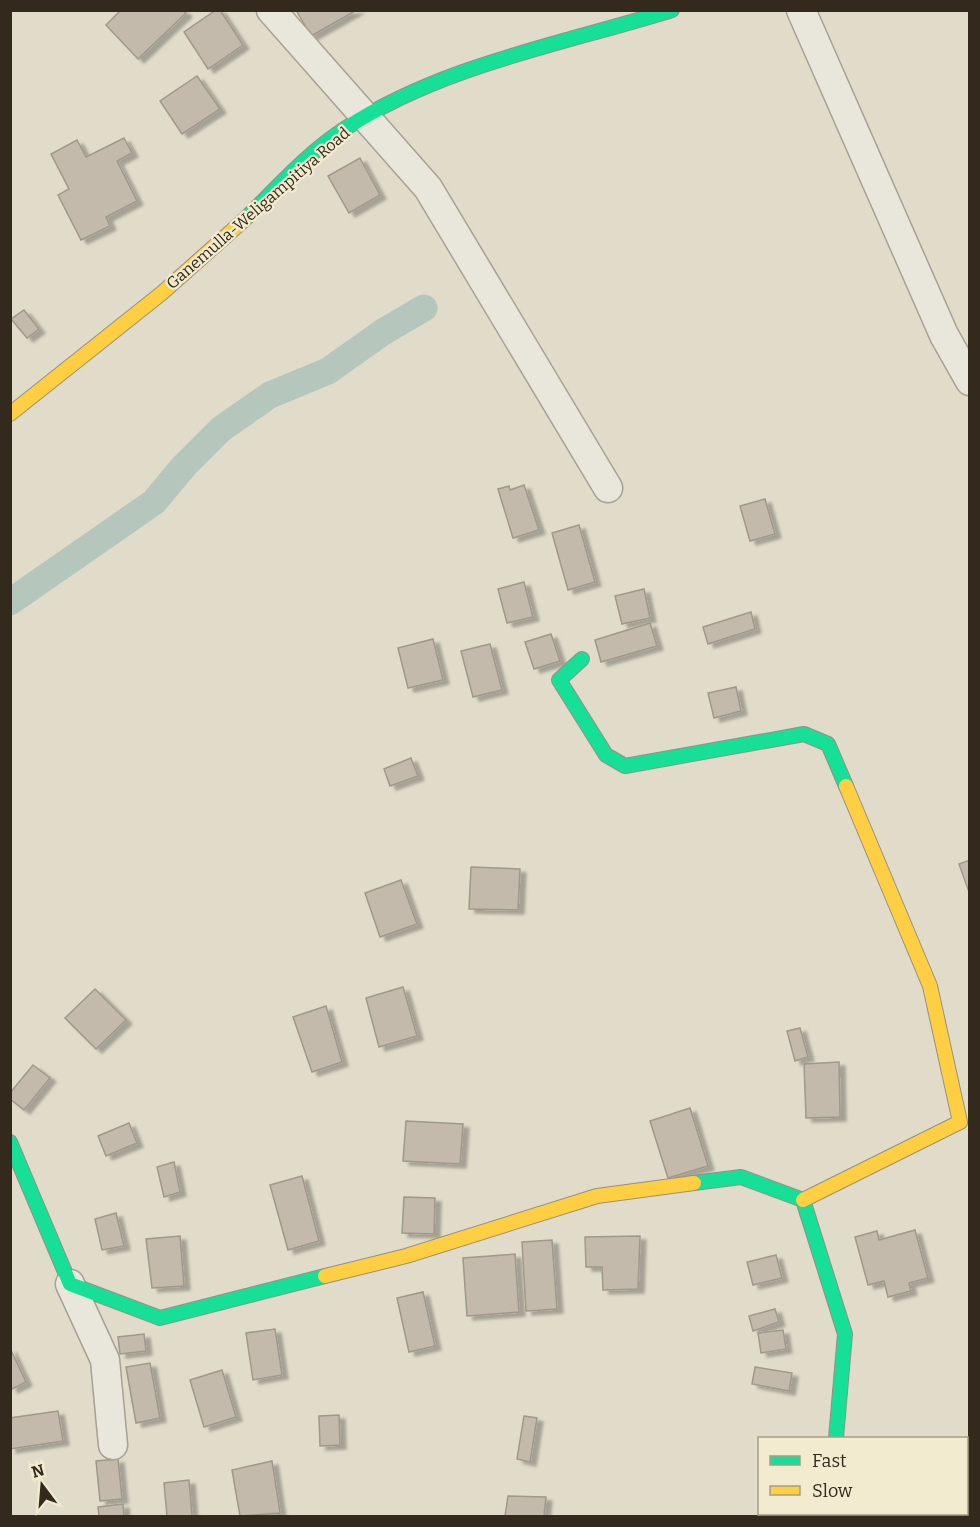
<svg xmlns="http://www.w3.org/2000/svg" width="980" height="1527" viewBox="0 0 980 1527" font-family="Bitter,serif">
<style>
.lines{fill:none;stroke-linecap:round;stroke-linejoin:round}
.canal{stroke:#b5c6bd;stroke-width:27}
.building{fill:#c4baab;stroke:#a0988a;stroke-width:1.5;filter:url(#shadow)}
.street-casing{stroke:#a6a194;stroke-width:31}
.fast-casing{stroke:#959083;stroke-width:16}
.slow-casing{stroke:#959083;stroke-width:16}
.street{stroke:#e9e6db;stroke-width:28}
.fast{stroke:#16e098;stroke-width:14}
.slow{stroke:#ffcf43;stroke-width:14}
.labels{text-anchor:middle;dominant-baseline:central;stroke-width:4.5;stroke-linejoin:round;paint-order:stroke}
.street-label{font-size:16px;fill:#33291c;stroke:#f3ebcf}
</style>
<defs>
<filter id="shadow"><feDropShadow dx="6" dy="4" stdDeviation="1.5" flood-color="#0004"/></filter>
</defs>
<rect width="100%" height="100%" fill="#e1dcca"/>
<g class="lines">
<polyline class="canal" points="10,602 154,502 184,466 221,429 270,395 328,371 383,332 424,308"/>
</g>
<g class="building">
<polygon points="121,10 183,10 186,13 138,59 106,25"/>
<polygon points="216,10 220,10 243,45 208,69 184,32"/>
<polygon points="296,10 357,10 311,36"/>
<polygon points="197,76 220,109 182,134 160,101"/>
<polygon points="124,138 132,153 117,161 137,201 106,217 110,226 81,240 58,195 69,189 51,154 77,140 86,157"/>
<polygon points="360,158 380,195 349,213 328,176"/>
<polygon points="24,310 39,329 27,338 11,319"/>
<polygon points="524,485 539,530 513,538 498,489 509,486 510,490"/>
<polygon points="765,499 775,534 750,541 740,506"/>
<polygon points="579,525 595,582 568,590 552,533"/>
<polygon points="524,582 533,617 507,623 498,589"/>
<polygon points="644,589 650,618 622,624 615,596"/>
<polygon points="751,612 755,629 708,644 703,627"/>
<polygon points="650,623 657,646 601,662 595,640"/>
<polygon points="551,634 560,661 534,669 525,642"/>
<polygon points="433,639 443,680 408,688 398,648"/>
<polygon points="490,644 502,690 473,697 461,651"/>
<polygon points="736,687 741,711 714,718 708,693"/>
<polygon points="411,758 418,776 390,786 384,769"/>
<polygon points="970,860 970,891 969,892 959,864"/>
<polygon points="471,867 520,869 518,910 469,909"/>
<polygon points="401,880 417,924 380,937 365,893"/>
<polygon points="403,987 417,1036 379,1047 366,998"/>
<polygon points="95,989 126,1020 96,1049 65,1018"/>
<polygon points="326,1006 342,1062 312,1072 293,1017"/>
<polygon points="800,1028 808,1057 795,1061 787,1031"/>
<polygon points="839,1062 840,1117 806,1118 804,1064"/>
<polygon points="33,1065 50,1078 24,1110 10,1099 10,1093"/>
<polygon points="690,1108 708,1166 668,1178 650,1121"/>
<polygon points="406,1121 463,1124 460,1164 403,1161"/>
<polygon points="129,1123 137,1143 106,1156 98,1136"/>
<polygon points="174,1162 180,1192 164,1197 157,1167"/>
<polygon points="302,1176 319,1241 288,1250 270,1185"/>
<polygon points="404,1197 435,1198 434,1234 402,1233"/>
<polygon points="116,1213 124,1246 102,1250 95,1219"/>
<polygon points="915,1230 928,1278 909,1283 911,1291 888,1297 884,1281 868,1285 855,1237 877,1231 879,1240"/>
<polygon points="180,1236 184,1286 152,1288 146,1239"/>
<polygon points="640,1236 638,1289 603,1290 602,1267 586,1267 585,1237"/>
<polygon points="552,1240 557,1309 526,1311 522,1242"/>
<polygon points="515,1254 519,1312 467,1316 463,1258"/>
<polygon points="776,1255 782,1278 753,1285 747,1262"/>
<polygon points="423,1292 435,1346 409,1352 397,1298"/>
<polygon points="775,1309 779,1322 753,1331 749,1316"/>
<polygon points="275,1329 282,1375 253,1380 246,1333"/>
<polygon points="783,1330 786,1349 761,1353 758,1333"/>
<polygon points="144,1334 146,1351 120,1354 118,1337"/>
<polygon points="10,1348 26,1382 12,1389 10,1385"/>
<polygon points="150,1363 160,1418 136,1423 126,1367"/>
<polygon points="755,1367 792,1373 789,1391 752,1384"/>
<polygon points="222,1370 236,1417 204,1427 190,1380"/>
<polygon points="58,1411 63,1441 10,1449 10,1418"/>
<polygon points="339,1415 340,1445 320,1446 319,1416"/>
<polygon points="524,1416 537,1418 530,1462 517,1459"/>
<polygon points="118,1459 122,1499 100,1501 96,1461"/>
<polygon points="272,1461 280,1513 240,1516 232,1470"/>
<polygon points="189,1480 192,1516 167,1516 164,1483"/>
<polygon points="508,1496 546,1497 544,1516 505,1516"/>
<polygon points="123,1504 124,1516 99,1516 98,1507"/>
<polygon points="781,1514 814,1514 814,1516"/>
<polygon points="876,1514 929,1514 930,1516 877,1516"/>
</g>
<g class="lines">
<defs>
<g id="street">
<polyline points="271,10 428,188 608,488"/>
<polyline points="801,10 944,335 970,381"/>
<polyline points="70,1284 105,1360 113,1445"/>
<polyline points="827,1516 828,1514"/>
</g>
<g id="fast">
<path d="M244 220C276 189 307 153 346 128 443 65 563 44 672 10"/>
<polyline points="582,659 559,680 606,755 625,766 804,734 828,744 846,786"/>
<polyline points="10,1142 70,1284 160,1318 325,1276"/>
<polyline points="694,1183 741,1177 803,1200 845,1334 836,1438"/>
</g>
<g id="slow">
<polyline points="10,414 162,293 244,220"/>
<polyline points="803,1200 960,1122 930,986 846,786"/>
<polyline points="325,1276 406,1256 597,1196 694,1183"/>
</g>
</defs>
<use href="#street" class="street-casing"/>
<use href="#fast" class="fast-casing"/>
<use href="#slow" class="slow-casing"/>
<use href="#street" class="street"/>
<use href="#fast" class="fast"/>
<use href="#slow" class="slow"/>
</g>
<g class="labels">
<g class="street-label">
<text transform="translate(258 208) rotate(-41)">Ganemulla-Weligampitiya Road</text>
</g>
</g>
<rect width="980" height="1527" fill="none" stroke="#33291c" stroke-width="24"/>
<rect x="758" y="1437" width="210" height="78" fill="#f3ebcf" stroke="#a69d87" stroke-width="1.5"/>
<rect x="770" y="1456" width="30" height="9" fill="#16e098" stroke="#a69d87" stroke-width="1.5"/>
<text x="812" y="1467" font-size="18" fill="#33291c">Fast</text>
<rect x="770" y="1486" width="30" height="9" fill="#ffcf43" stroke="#a69d87" stroke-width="1.5"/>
<text x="812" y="1497" font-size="18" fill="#33291c">Slow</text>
<g transform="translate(42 1485) rotate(344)" stroke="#f3ebcf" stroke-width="4.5" paint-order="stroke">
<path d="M0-4.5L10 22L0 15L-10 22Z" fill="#33291c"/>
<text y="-9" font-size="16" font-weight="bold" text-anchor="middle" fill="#33291c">N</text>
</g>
</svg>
